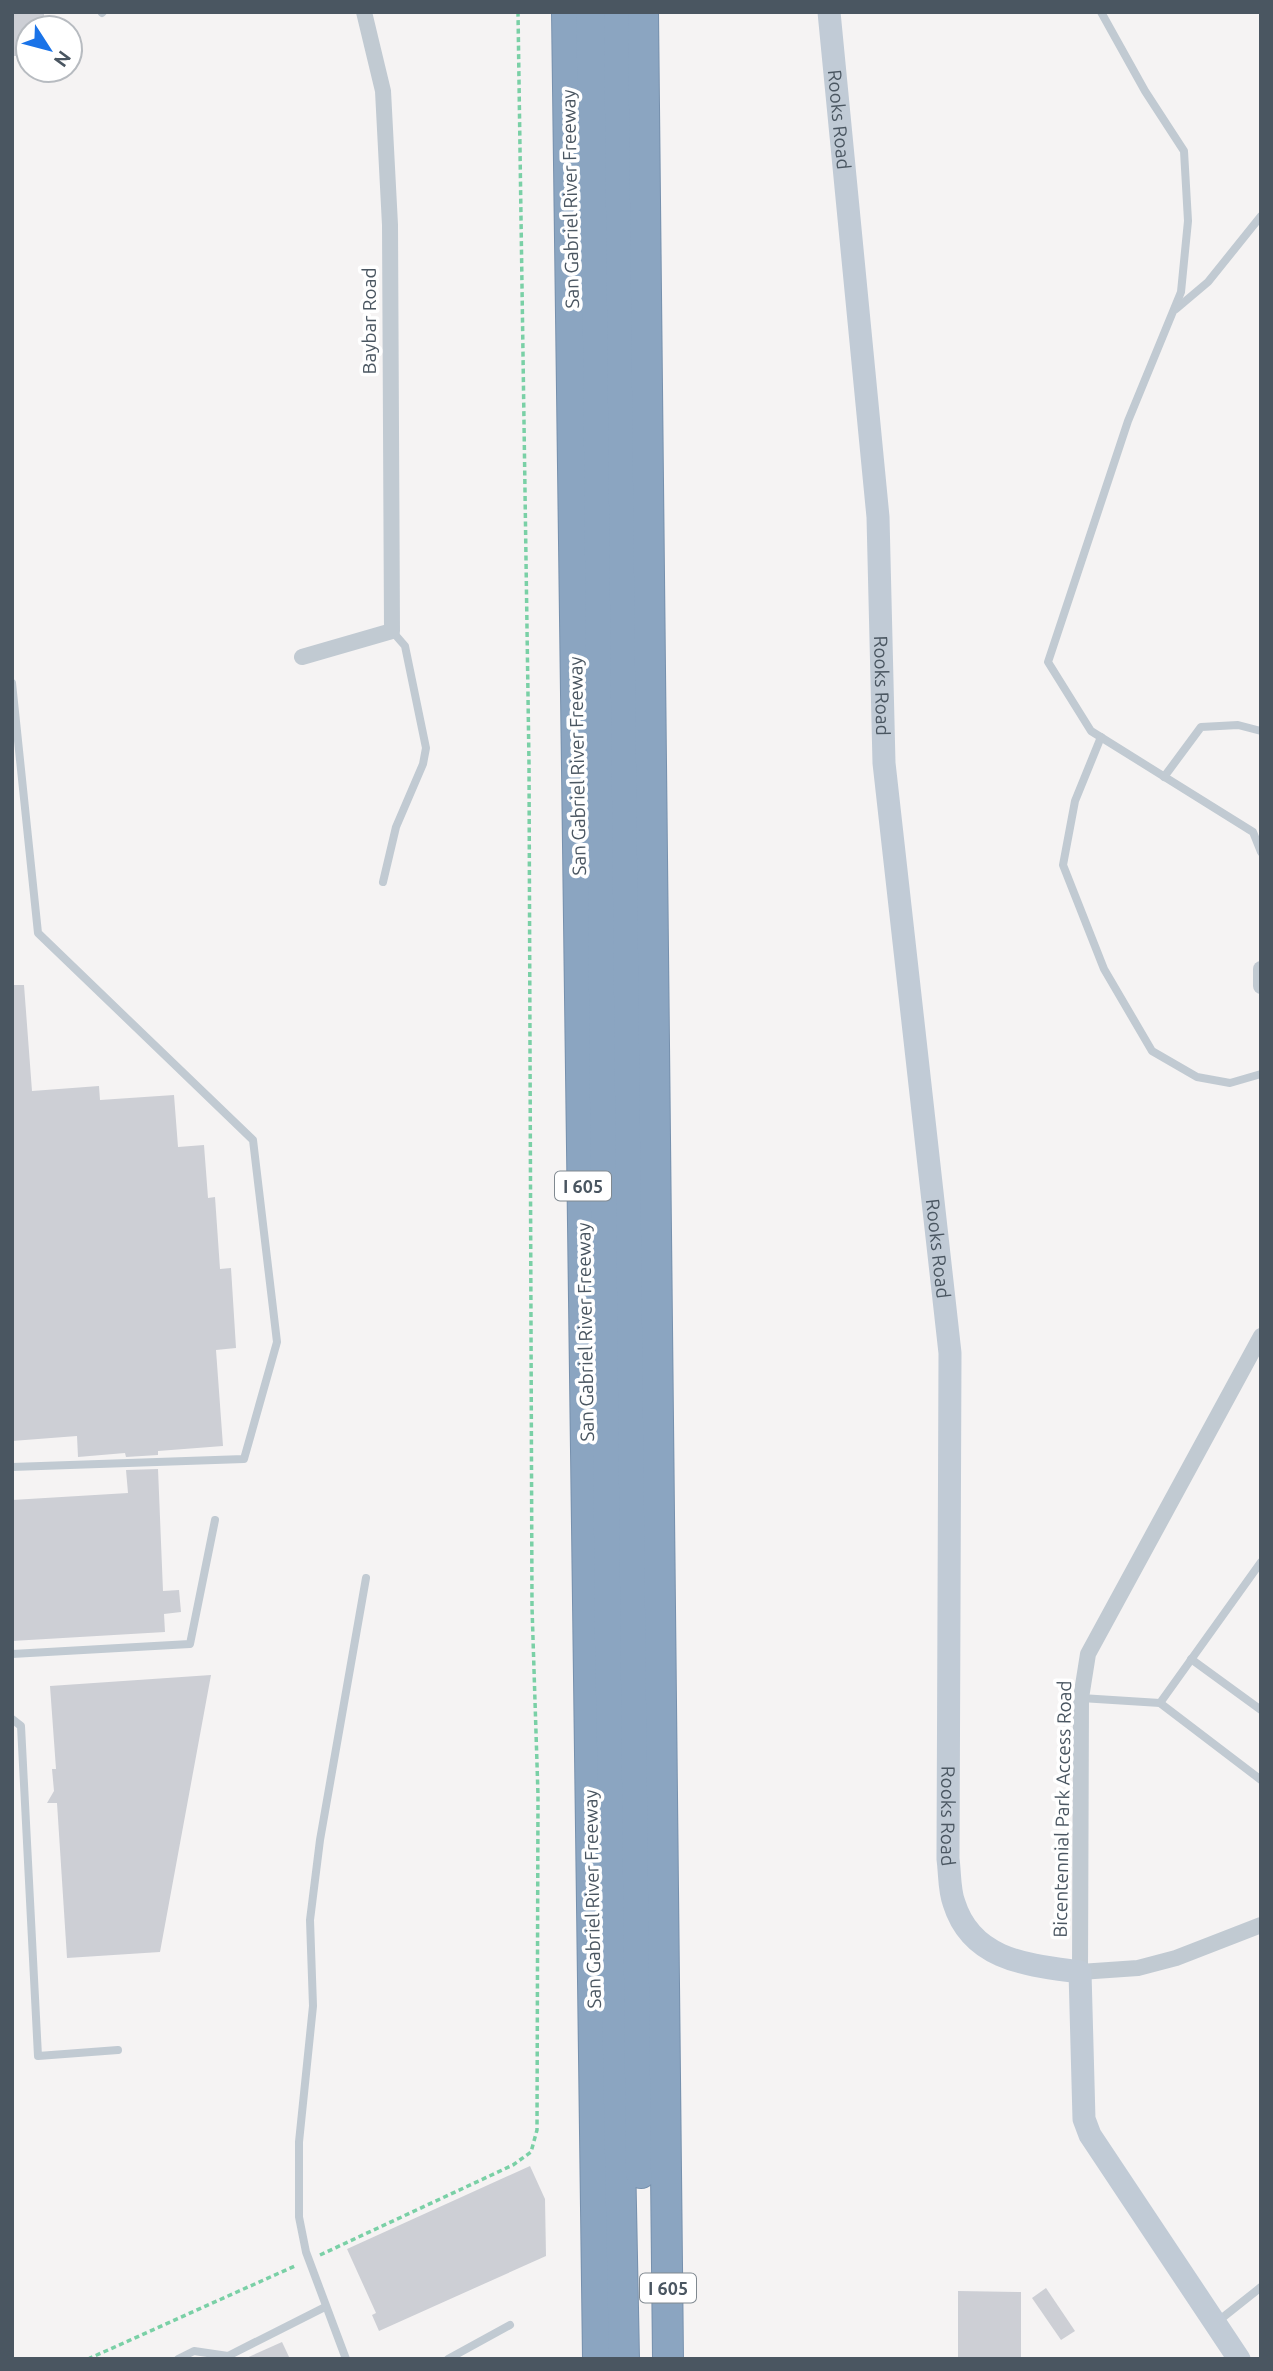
<svg xmlns="http://www.w3.org/2000/svg" width="1273" height="2371" viewBox="0 0 1273 2371" font-family="Ubuntu,sans-serif">
<style>
.building{fill:#cdcfd5}
.lines{fill:none;stroke-linecap:round;stroke-linejoin:round}
.highway-casing{stroke:#7690ad;stroke-width:32}
.path{stroke:#7ad0a6;stroke-width:3.5;stroke-dasharray:5 3.5;stroke-linecap:butt}
.lane{stroke:#c1cad2;stroke-width:8}
.street{stroke:#c1cad2;stroke-width:16}
.secondary{stroke:#c1cbd6;stroke-width:23}
.highway{stroke:#8ba5c1;stroke-width:30}
.labels{text-anchor:middle;dominant-baseline:central;stroke-width:7;stroke-linejoin:round;paint-order:stroke}
.shield{fill:#fff;stroke:#808990;stroke-width:2}
.shield-label{font-size:18px;font-weight:bold;fill:#4a5661}
.street-label{font-size:19px;fill:#4a5661;stroke:#fff}
</style>
<rect width="100%" height="100%" fill="#f5f3f3"/>
<g class="building">
<polygon points="12,12 44,12 44,28 28,28 28,56 12,56"/>
<polygon points="12,985 24,985 32,1091 99,1086 100,1100 174,1095 178,1147 204,1145 208,1198 215,1197 220,1269 231,1268 236,1348 216,1350 223,1446 158,1451 158,1455 126,1457 125,1453 78,1457 77,1436 12,1441"/>
<polygon points="158,1469 163,1591 179,1590 181,1612 164,1614 165,1632 12,1641 12,1500 128,1493 126,1470"/>
<polygon points="211,1675 160,1952 67,1958 57,1803 47,1803 54,1791 52,1769 56,1769 50,1686"/>
<polygon points="530,2166 545,2199 546,2256 379,2331 372,2315 376,2313 347,2249"/>
<polygon points="1046,2288 1075,2331 1061,2340 1032,2298"/>
<polygon points="958,2291 1021,2292 1021,2359 958,2359"/>
<polygon points="282,2342 290,2359 244,2359"/>
</g>
<g class="lines">
<defs>
<g id="highway">
<polyline points="567,12 598,2359"/>
<polyline points="591,12 598,340 610,1644 624,2359"/>
<polyline points="619,12 641,2173"/>
<polyline points="643,12 668,2359"/>
</g>
</defs>
<use href="#highway" class="highway-casing"/>
<g class="path">
<polyline points="320,2255 513,2165 531,2152 537,2130 538,1795 532,1607 529,764 518,12"/>
<polyline points="88,2359 297,2265"/>
</g>
<g class="lane">
<polyline points="1101,12 1145,91 1184,151 1188,221 1181,292 1128,421 1048,662 1091,731 1253,832 1261,852"/>
<polyline points="102,13 103,12"/>
<polyline points="1176,309 1208,282 1261,216"/>
<polyline points="12,683 38,933 253,1140 277,1342 244,1459 12,1467"/>
<polyline points="1101,737 1075,801 1063,865 1104,969 1152,1051 1197,1077 1230,1083 1261,1074"/>
<polyline points="1164,777 1201,727 1238,725 1261,731"/>
<polyline points="383,882 396,827 423,764 426,748 405,646 392,631"/>
<polyline points="12,1654 190,1644 215,1520"/>
<polyline points="1191,1659 1261,1710"/>
<polyline points="1081,1698 1160,1703 1261,1780"/>
<polyline points="1160,1703 1261,1562"/>
<polyline points="12,1719 21,1726 38,2056 118,2050"/>
<polyline points="1217,2322 1261,2287"/>
<polyline points="178,2359 194,2351 228,2356 325,2307"/>
<polyline points="346,2359 306,2252 299,2217 299,2142 313,2006 310,1920 320,1840 366,1578"/>
<polyline points="448,2359 510,2325"/>
</g>
<g class="street">
<polyline points="302,657 392,631 390,225 383,91 364,12"/>
<polyline points="1261,969 1261,986"/>
<polyline points="1261,1336 1088,1654 1081,1698 1080,1972 1138,1968 1176,1958 1261,1925"/>
</g>
<path class="secondary" id="s1" d="M829 12 878 517 884 763 950 1353 948 1859C950 1873 949 1890 954 1903 972 1961 1029 1965 1080 1972L1084 2119 1090 2135 1239 2359"/>
<use href="#highway" class="highway"/>
</g>
<g class="labels">
<g class="shield">
<rect x="555" y="1171.5" width="56" height="29" rx="5"/>
<rect x="640" y="2273.5" width="56" height="29" rx="5"/>
</g>
<g class="shield-label">
<text x="583" y="1186">I 605</text>
<text x="668" y="2288">I 605</text>
</g>
<g class="street-label">
<text stroke="none"><textPath href="#s1" startOffset="108">Rooks Road</textPath></text>
<text transform="translate(570 199) rotate(-91)">San Gabriel River Freeway</text>
<text transform="translate(369 321) rotate(-90)">Baybar Road</text>
<text stroke="none"><textPath href="#s1" startOffset="676">Rooks Road</textPath></text>
<text transform="translate(577 766) rotate(-91)">San Gabriel River Freeway</text>
<text stroke="none"><textPath href="#s1" startOffset="1242">Rooks Road</textPath></text>
<text transform="translate(585 1332) rotate(-91)">San Gabriel River Freeway</text>
<text transform="translate(1062 1809) rotate(-89)">Bicentennial Park Access Road</text>
<text stroke="none"><textPath href="#s1" startOffset="1810">Rooks Road</textPath></text>
<text transform="translate(592 1899) rotate(-91)">San Gabriel River Freeway</text>
</g>
</g>
<rect width="1273" height="2371" fill="none" stroke="#4a5661" stroke-width="28"/>
<g transform="translate(49 49) rotate(126)"><circle r="33" fill="#ffffff" stroke="#b7bbc0" stroke-width="2"/>
<path d="M0-5L12 26L0 18L-12 26Z" fill="#1a73e8"/>
<text y="-10" font-size="19" font-weight="bold" text-anchor="middle" fill="#4a5661">N</text>
</g>
</svg>
